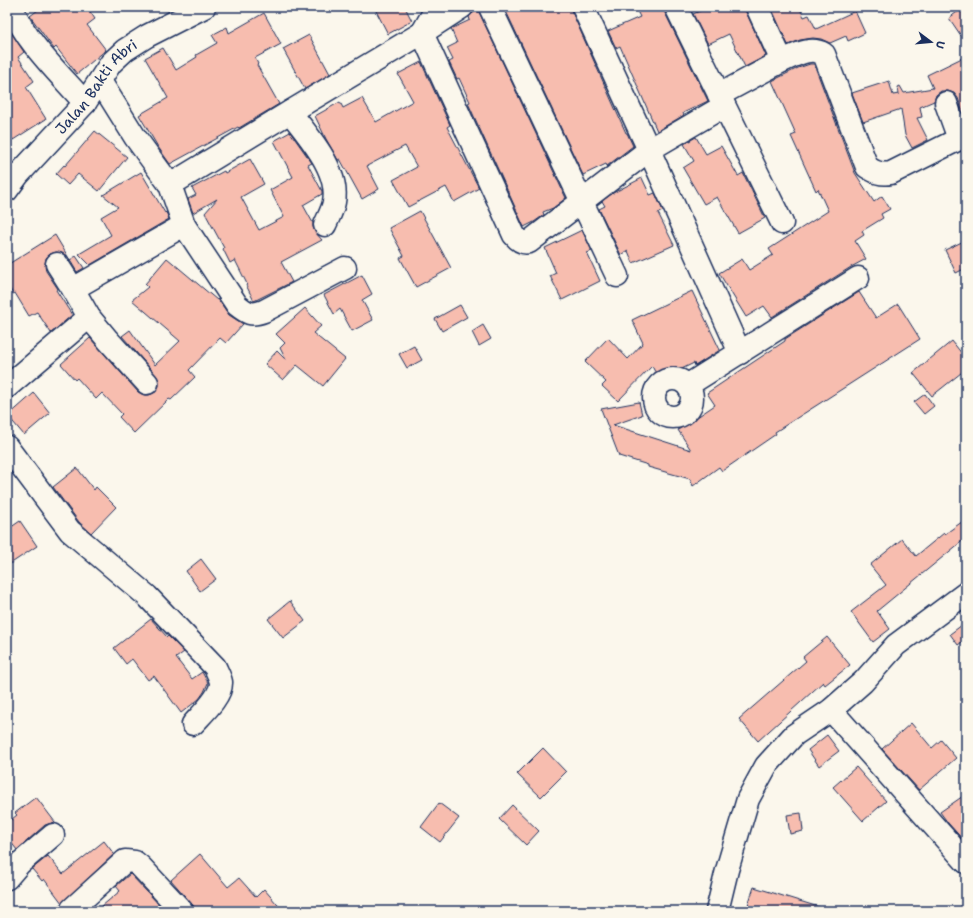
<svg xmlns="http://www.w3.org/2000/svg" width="973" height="918" viewBox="0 0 973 918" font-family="'Shantell Sans',sans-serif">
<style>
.building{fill:#f7bdaf;stroke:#1b2f5e}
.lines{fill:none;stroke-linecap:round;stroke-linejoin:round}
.minor-casing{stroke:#1b2f5e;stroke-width:25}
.minor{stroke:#fbf7ec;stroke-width:22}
.labels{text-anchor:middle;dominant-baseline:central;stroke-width:3.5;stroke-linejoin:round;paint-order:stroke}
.street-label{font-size:15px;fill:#1b2f5e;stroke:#fbf7ec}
</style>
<rect width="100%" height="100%" fill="#fbf7ec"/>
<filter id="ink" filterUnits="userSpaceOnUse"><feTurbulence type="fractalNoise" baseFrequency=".025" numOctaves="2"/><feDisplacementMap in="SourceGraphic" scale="8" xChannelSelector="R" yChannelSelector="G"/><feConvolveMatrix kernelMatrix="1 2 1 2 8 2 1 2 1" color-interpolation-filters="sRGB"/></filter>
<g filter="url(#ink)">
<g class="building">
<polygon points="42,7 87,7 95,19 87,25 106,50 77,74 56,47 54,49 30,16"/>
<polygon points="374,7 405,7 412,21 388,34"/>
<polygon points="504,7 571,7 572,12 626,133 627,133 633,146 607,166 606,164 583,175"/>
<polygon points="635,7 664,7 665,13 708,101 683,113 684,115 657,131 620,46 616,48 608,31 640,17"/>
<polygon points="709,7 745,7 746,12 766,56 745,67 729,34 708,44 693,14"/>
<polygon points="771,7 799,7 804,17 809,15 816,29 855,11 865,33 848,41 846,36 830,43 821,39 813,38 800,40 788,45"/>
<polygon points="964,7 966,7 966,43 949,18"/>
<polygon points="478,10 566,198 553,208 543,212 544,215 534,222 524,227 468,103 470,102 459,78 457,79 449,62 453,60 447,48 457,43 451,29 470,20 469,17 473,13"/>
<polygon points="264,13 281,44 255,58 258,64 257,65 279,104 239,128 238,127 170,164 158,147 139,115 168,98 145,58 163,48 176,70 197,57 196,55 217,43 212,35 227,27 229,33"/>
<polygon points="10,31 24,52 18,57 34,81 26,87 46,119 13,140 7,131 7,33"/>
<polygon points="309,35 330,74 305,89 283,49"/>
<polygon points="966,56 966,122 958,98 954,93 948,91 941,91 936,95 934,101 920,107 922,117 917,118 928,140 912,148 905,135 901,109 863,122 852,93 889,81 893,95 899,94 898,87 900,86 904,93 933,88 927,75"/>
<polygon points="421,62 450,125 447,127 479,188 454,202 446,187 408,207 393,180 417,167 405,146 367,166 379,189 362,199 340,159 338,160 326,139 315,116 340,102 343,108 362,98 376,122 413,101 398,74"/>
<polygon points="810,64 814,64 855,173 874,202 882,196 890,209 881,214 883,218 862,231 864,235 855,241 866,259 851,267 772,317 764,306 746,317 719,273 742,259 749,270 773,255 769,249 828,211 818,189 816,191 791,136 796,134 772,81 798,68"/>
<polygon points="95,131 127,157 99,191 78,174 68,185 56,174 64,165 65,166"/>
<polygon points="290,132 312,163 308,165 322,191 322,194 303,205 313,223 313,227 315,232 322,240 281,262 292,282 254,301 246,285 247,284 235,260 230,263 223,249 224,248 205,213 217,199 193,213 188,199 196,195 192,188 224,171 225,173 250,159 264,184 241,197 259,230 284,217 270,190 293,177 274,141"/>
<polygon points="696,137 706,154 721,146 738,176 743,173 765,218 738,233 717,197 704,204 683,168 694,161 684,144"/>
<polygon points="141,172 165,213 166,212 169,219 90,265 79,254 111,235 101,217 118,207 103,195"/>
<polygon points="642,178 650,195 655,193 663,211 658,213 674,245 633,263 628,251 621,255 599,209 605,206 602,201 613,193"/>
<polygon points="420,211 451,268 416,287 400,258 404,256 389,228"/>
<polygon points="582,230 592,251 587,253 600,281 562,300 550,276 556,273 545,248"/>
<polygon points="55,235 70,260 76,256 84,268 77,272 68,257 62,253 56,252 50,254 46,258 45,264 46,271 58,289 56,290 72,315 51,333 37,312 29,316 15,293 13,294 7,284 7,265"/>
<polygon points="966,240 966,268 956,273 945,250"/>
<polygon points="167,258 217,300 218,299 229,315 243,324 226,343 220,338 189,370 195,377 171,400 169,399 134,433 119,417 122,414 102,393 96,399 77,378 75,380 61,364 90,338 138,392 144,395 149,395 156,392 159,386 159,381 156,375 122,336 130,330 155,365 180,341 132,300 148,287 145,284"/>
<polygon points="362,275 372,294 362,300 373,320 352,331 340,309 334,314 324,295"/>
<polygon points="692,291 720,350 695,366 694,363 659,380 652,366 618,401 602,386 606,382 585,362 608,338 628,359 643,343 632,320"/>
<polygon points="859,292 876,318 898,304 920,339 775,432 776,434 722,471 719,467 693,486 690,479 648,467 648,465 619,456 601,409 639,402 642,415 613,425 691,450 678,430 715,405 707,393 785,341 785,339"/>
<polygon points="460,305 467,317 442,331 435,319"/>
<polygon points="305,308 321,326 313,333 345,359 323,386 297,365 283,380 265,364 277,351 286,360 280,348 285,343 276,334"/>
<polygon points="483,325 491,339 479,346 472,332"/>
<polygon points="952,341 966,359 966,369 932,396 913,373"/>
<polygon points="414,346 422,360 407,368 399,354"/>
<polygon points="34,393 50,413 24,435 8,416"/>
<polygon points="925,394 934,406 924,414 914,402"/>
<polygon points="77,468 94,490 96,487 116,507 91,533 79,522 53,487"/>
<polygon points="966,519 966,538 877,611 890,629 873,642 851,612 886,585 870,565 902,539 916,556 944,533 945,534"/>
<polygon points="20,521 37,546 7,566 7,530"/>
<polygon points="201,559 216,579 200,591 186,571"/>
<polygon points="290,601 305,621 283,638 268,619"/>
<polygon points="151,619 167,637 168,636 184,652 176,658 192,679 202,672 208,683 204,692 199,699 181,713 154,676 148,680 132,659 126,664 114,648"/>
<polygon points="966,622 966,639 958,645 950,634"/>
<polygon points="827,637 850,665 825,685 823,682 758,741 739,719 806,661 803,657"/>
<polygon points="911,723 932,748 941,740 956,758 919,790 882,749"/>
<polygon points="827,735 839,751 819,766 808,750"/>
<polygon points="543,748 566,772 541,797 517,774"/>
<polygon points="856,767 886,801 863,821 833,787"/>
<polygon points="966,794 966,843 948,823 940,812"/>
<polygon points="36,797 55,822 45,825 17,850 7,837 7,823 17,815 15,813"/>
<polygon points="439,803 459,818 440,842 421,827"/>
<polygon points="512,805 539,831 526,845 499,819"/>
<polygon points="801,813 803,831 790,834 787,815"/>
<polygon points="104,841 114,854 62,903 44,879 42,881 32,869 48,856 63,874"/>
<polygon points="200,854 228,887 239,878 256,897 264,889 283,911 198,911 171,880"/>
<polygon points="130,874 132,876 165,911 96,911 120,891 116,886"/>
<polygon points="754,887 822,908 821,911 746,911"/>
</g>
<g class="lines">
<defs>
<g id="minor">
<path d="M12 7C25 42 61 75 85 103"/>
<path d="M437 7 422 33 514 235C518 240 522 244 529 242L649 150 724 106"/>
<polyline points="490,7 617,276"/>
<polyline points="583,7 649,150 740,353"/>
<polyline points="676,7 782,223"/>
<path d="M757 7 782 61C796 55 810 46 824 54L867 167C875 172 881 175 891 173L959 139H966"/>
<path d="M100 81 135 137 170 185 184 225 237 305C247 313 251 316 264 311L345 268"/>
<polyline points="719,95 782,61"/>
<polyline points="946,103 959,139"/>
<path d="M290 112C307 135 340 170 334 202 333 209 328 218 325 225"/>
<polyline points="170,185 290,112 422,33 462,7"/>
<path id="s1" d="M7 190 18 175 85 103 111 63 125 50 147 36 204 7"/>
<polyline points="57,264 73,289 184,225"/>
<polyline points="73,289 89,317 108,340 147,383"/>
<circle cx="673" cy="398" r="19"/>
<polyline points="688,385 858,278"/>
<polyline points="7,387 89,317"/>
<path d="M7 447 70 531 147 596 215 667C217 672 220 677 221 682 222 696 202 714 193 724"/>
<polyline points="831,710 966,862"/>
<polyline points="7,878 19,864 53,835"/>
<polyline points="72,909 125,861 135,862 141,867 182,911"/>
<polyline points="717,911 727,870 748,799 766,766 794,735 831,710 863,682 896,645 966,593"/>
</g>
</defs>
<use href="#minor" class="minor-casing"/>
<use href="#minor" class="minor"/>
</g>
</g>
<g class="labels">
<g class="street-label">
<text stroke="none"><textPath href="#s1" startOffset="137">Jalan Bakti Abri</textPath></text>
</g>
</g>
<rect width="973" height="918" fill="none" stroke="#fbf7ec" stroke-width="24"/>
<rect x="12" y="12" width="949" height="894" fill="none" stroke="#1b2f5e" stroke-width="1.5" filter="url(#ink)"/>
<g transform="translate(931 42) rotate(106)" stroke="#fbf7ec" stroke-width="3" paint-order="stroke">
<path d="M0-3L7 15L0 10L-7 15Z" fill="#1b2f5e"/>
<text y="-6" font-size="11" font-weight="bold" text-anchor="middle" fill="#1b2f5e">U</text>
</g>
</svg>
